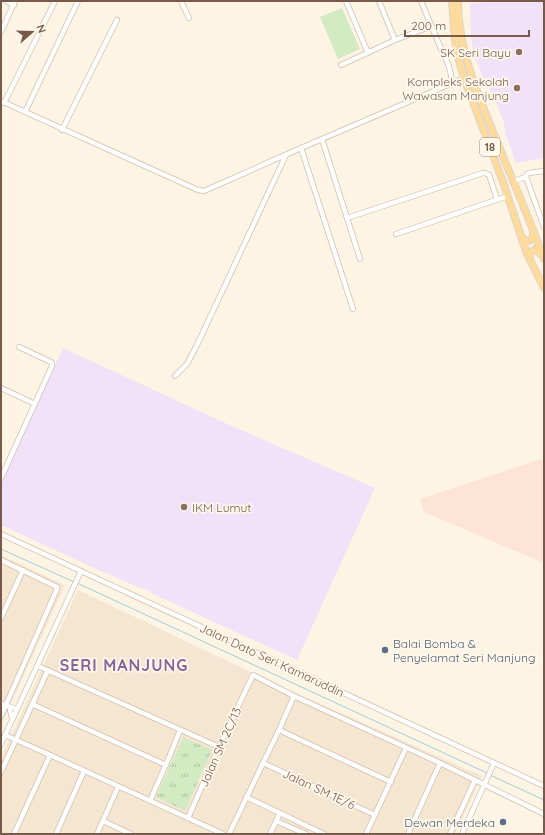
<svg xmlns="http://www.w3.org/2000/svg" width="545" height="835" viewBox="0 0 545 835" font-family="Quicksand,sans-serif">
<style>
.residential{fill:#f5e6d2}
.commercial{fill:#fee4d7}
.education{fill:#f1e1f9}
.grass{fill:url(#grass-tufts)}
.garden{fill:#d2ebc2}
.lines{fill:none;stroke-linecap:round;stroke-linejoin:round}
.stream{stroke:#9ecfd9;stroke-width:1}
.minor-casing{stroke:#d1bead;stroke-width:6}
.major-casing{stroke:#dcd4d0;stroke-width:8}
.minor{stroke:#fff;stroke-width:4.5}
.major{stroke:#fedb9b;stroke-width:6}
.education-dot{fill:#8d6e63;stroke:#fff8eb;stroke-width:1.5}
.service-dot{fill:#5c6f8a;stroke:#fff8eb;stroke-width:1.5}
.labels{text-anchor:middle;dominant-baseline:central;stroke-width:3.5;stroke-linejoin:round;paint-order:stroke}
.shield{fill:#fff8eb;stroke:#a0897a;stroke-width:1}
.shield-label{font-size:11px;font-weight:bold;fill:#775a49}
.education-label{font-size:12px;fill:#785e54;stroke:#fff8eb;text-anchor:end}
.service-label{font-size:12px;fill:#4e5e75;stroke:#fff8eb;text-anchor:start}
.street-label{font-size:12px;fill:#775a49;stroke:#fff8eb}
.district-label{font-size:16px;font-weight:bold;letter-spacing:1px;fill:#89649a;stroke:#fff8eb}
</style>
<defs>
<pattern id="grass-tufts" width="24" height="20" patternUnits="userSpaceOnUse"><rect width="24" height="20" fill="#d2ebc2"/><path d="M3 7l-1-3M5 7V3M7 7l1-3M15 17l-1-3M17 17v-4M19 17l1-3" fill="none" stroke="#afc1a0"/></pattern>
</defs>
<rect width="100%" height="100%" fill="#fdf4e4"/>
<g class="residential">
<polygon points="1,555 65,585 1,725"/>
<polygon points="78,590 291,691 482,776 455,834 1,834 1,758"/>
</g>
<polygon class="commercial" points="544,458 544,563 424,512 420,499"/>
<g class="education">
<polygon points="514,1 544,1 544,158 516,163 506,135 504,123 494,97 484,79 475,58 471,39 470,3"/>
<polygon points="63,348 236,428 375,488 297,660 153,594 151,592 146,589 143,589 94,568 1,525 1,482"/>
</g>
<polygon class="grass" points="183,737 212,750 185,811 156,797"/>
<polygon class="garden" points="342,8 360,49 338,59 320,17"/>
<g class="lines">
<g class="stream">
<polyline points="1,549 74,582"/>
<polyline points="77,583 487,773"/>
<polyline points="490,775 544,800"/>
</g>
<defs>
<g id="minor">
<polyline points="6,1 14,5"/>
<polyline points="181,1 189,18"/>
<polyline points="346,1 368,53"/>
<polyline points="379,1 395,40"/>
<path d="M421 1 442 51C448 61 451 71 452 82"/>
<polyline points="1,32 15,1"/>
<polyline points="341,65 395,40 432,26"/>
<polyline points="1,101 198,190 204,191 301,148 464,78"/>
<polyline points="4,103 55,1"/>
<polyline points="25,112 78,1"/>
<polyline points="62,130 117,20"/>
<polyline points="322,139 360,259"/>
<polyline points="301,148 353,309"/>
<polyline points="544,171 529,173 527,174 526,177 544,227"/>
<polyline points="513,181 526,177"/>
<polyline points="347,218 483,173 485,173 489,175 497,199"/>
<polyline points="396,234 508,196"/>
<polyline points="175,376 187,364 197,345 286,155"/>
<polyline points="1,388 35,404"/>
<polyline points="1,478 52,366 52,364 51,362 19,347"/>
<polyline points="1,534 544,786"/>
<polyline points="1,560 57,587 57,589 1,716"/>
<polyline points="1,618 23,570"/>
<polyline points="38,666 219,747"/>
<path d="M1 704C7 706 11 707 17 709"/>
<polyline points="32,704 166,765"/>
<polyline points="10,710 12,718"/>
<polyline points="279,730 391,782"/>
<polyline points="5,735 50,755 223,834"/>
<polyline points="1,744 81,571"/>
<polyline points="263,763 375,815"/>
<polyline points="1,772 48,670"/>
<polyline points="246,797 324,834"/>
<polyline points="150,801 173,748 180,730"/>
<polyline points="188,818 219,747 253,675 294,696 440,763 544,814"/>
<polyline points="103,821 131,834"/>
<polyline points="276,821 306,834"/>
<polyline points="14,834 50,755"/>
<polyline points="56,834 84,771"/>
<polyline points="97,834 118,787"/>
<polyline points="229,834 279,730 294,696"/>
<polyline points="270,834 280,813"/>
<polyline points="366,834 406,748"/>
<polyline points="408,834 440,763"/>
<polyline points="450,834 475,780"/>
<polyline points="462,834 494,763"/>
</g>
<g id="major">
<polyline points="452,1 455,40 459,60 464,78 502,179 527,254 544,288"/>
<path d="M458 1C458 46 475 88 492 129 509 172 528 215 544 259"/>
<polyline points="522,238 527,241 529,241 533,238 533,231"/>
<polyline points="530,259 530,255 532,251 535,249 542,255"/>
</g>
</defs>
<use href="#minor" class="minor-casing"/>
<use href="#major" class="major-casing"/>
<use href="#minor" class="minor"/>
<use href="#major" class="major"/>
</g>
<g class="education-dot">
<circle cx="519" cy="52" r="4"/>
<circle cx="517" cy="88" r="4"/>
<circle cx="184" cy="507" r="4"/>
</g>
<g class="service-dot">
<circle cx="385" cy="650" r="4"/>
<circle cx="503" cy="822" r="4"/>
</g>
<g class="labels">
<rect class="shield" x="480" y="138" width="20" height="18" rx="3"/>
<g class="shield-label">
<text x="490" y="147">18</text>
</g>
<g class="education-label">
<text x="511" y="52">SK Seri Bayu</text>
<text x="509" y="81">Kompleks Sekolah<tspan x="509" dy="14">Wawasan Manjung</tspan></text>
<text x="192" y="507" text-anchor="start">IKM Lumut</text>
</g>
<g class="service-label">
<text x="393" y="643">Balai Bomba &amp;<tspan x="393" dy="14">Penyelamat Seri Manjung</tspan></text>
<text x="495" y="822" text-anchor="end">Dewan Merdeka</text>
</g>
<g class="street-label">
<text transform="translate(272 660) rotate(25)">Jalan Dato Seri Kamaruddin</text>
<text transform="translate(220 747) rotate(-66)">Jalan SM 2C/13</text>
<text transform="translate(319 789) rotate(25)">Jalan SM 1E/6</text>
</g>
<g class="district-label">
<text x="124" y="665">SERI MANJUNG</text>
</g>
</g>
<rect width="545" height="835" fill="none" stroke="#775a49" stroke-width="4"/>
<g transform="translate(32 32) rotate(70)" stroke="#fff8eb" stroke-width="3" paint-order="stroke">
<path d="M0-3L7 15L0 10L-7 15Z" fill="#775a49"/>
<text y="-6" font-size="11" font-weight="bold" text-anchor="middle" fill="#775a49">N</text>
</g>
<path d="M405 30v6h124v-6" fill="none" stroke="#775a49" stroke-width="2"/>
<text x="411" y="30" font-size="12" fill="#775a49" stroke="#fff8eb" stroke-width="3" paint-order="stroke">200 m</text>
</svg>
